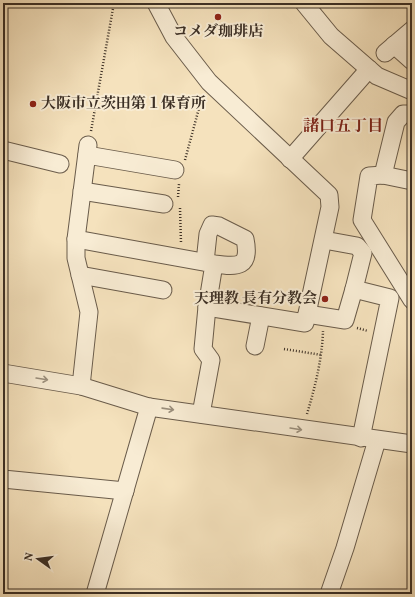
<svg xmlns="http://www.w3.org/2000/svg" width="415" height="597" viewBox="0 0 415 597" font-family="Vollkorn,'Noto Serif JP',serif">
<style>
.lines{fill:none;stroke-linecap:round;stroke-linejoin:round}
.minor-casing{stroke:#6a5c4b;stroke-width:19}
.path{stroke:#3b2f25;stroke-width:2.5;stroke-dasharray:1 2;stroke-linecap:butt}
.minor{stroke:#f8ecd4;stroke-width:17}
.oneway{stroke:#9a8e7c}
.poi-dot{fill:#8f2418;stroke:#f8ecd4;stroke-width:1.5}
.labels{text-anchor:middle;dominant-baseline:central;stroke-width:4;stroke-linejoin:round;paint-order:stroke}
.poi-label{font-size:15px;font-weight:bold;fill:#3b2f25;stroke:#f8ecd4}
.neighbourhood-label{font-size:16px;font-weight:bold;fill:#7a1f14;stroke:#f8ecd4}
</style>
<rect width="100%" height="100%" fill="#f5e2bd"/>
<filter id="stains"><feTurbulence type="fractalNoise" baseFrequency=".005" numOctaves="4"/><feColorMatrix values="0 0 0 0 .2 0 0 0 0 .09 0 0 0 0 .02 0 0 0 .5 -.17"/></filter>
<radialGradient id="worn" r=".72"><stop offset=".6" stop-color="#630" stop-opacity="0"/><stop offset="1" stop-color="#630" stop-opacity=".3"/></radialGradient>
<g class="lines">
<defs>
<g id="minor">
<polyline points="156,3 174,37 209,82 329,195 330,207 305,323 207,307"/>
<polyline points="304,3 331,36 377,76 412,91"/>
<polyline points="394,45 412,61"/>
<polyline points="385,53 412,30"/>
<polyline points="3,150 60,164"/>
<polyline points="87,155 175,170"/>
<polyline points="290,159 369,69"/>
<polyline points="383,175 396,122 403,114 412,114"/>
<polyline points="412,181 383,175 369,176 362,220 412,300"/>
<polyline points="82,191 164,204"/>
<polyline points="76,239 214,264 207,307 203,349 211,360 201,414"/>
<polyline points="324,240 357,246 363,253 354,289 390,298 361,438"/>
<path d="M205 262 208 234 212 225 219 226 245 239C251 268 238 267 214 264"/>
<polyline points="80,275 163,290"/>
<polyline points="307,314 345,320 354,289"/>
<polyline points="255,346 261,316"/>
<polyline points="3,373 81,386 149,407 412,444"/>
<polyline points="81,386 89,312 76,258 76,239 88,145"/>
<polyline points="3,479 125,491"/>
<polyline points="95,594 149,407"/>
<polyline points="329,594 345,548 377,440"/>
</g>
</defs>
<use href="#minor" class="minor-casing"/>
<g class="path">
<polyline points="91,131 114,3"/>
<polyline points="185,160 202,97"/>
<polyline points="178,197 179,184"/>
<polyline points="180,208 181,243"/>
<polyline points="357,328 368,331"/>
<polyline points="284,349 322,355"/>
<path d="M307 414C315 387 322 360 323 331"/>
</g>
<use href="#minor" class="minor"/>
</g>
<defs><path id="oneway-shaft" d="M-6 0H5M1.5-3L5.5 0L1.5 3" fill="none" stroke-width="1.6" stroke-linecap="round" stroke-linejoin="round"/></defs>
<g class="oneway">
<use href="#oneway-shaft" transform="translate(42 379) rotate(9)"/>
<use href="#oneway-shaft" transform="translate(168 409) rotate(8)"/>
<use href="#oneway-shaft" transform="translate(296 429) rotate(9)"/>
</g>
<g class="poi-dot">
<circle cx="218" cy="17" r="4"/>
<circle cx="33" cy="104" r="4"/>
<circle cx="325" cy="299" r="4"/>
</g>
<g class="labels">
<g class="poi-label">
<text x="218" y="32">コメダ珈琲店</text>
<text x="41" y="104" text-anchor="start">大阪市立茨田第１保育所</text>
<text x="317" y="299" text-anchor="end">天理教 長有分教会</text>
</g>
<g class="neighbourhood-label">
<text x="343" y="127">諸口五丁目</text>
</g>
</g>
<rect width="415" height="597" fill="none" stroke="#f5e2bd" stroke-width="16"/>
<rect x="4" y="4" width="407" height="589" fill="none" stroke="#3b2f25" stroke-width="2"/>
<rect x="8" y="8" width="399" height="581" fill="none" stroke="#3b2f25"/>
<g transform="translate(38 559) rotate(284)" stroke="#f8ecd4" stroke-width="3" paint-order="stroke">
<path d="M0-3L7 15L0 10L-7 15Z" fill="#3b2f25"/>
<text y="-6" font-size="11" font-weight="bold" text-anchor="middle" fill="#3b2f25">N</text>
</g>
<rect width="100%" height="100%" filter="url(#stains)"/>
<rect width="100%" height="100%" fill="url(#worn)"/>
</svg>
